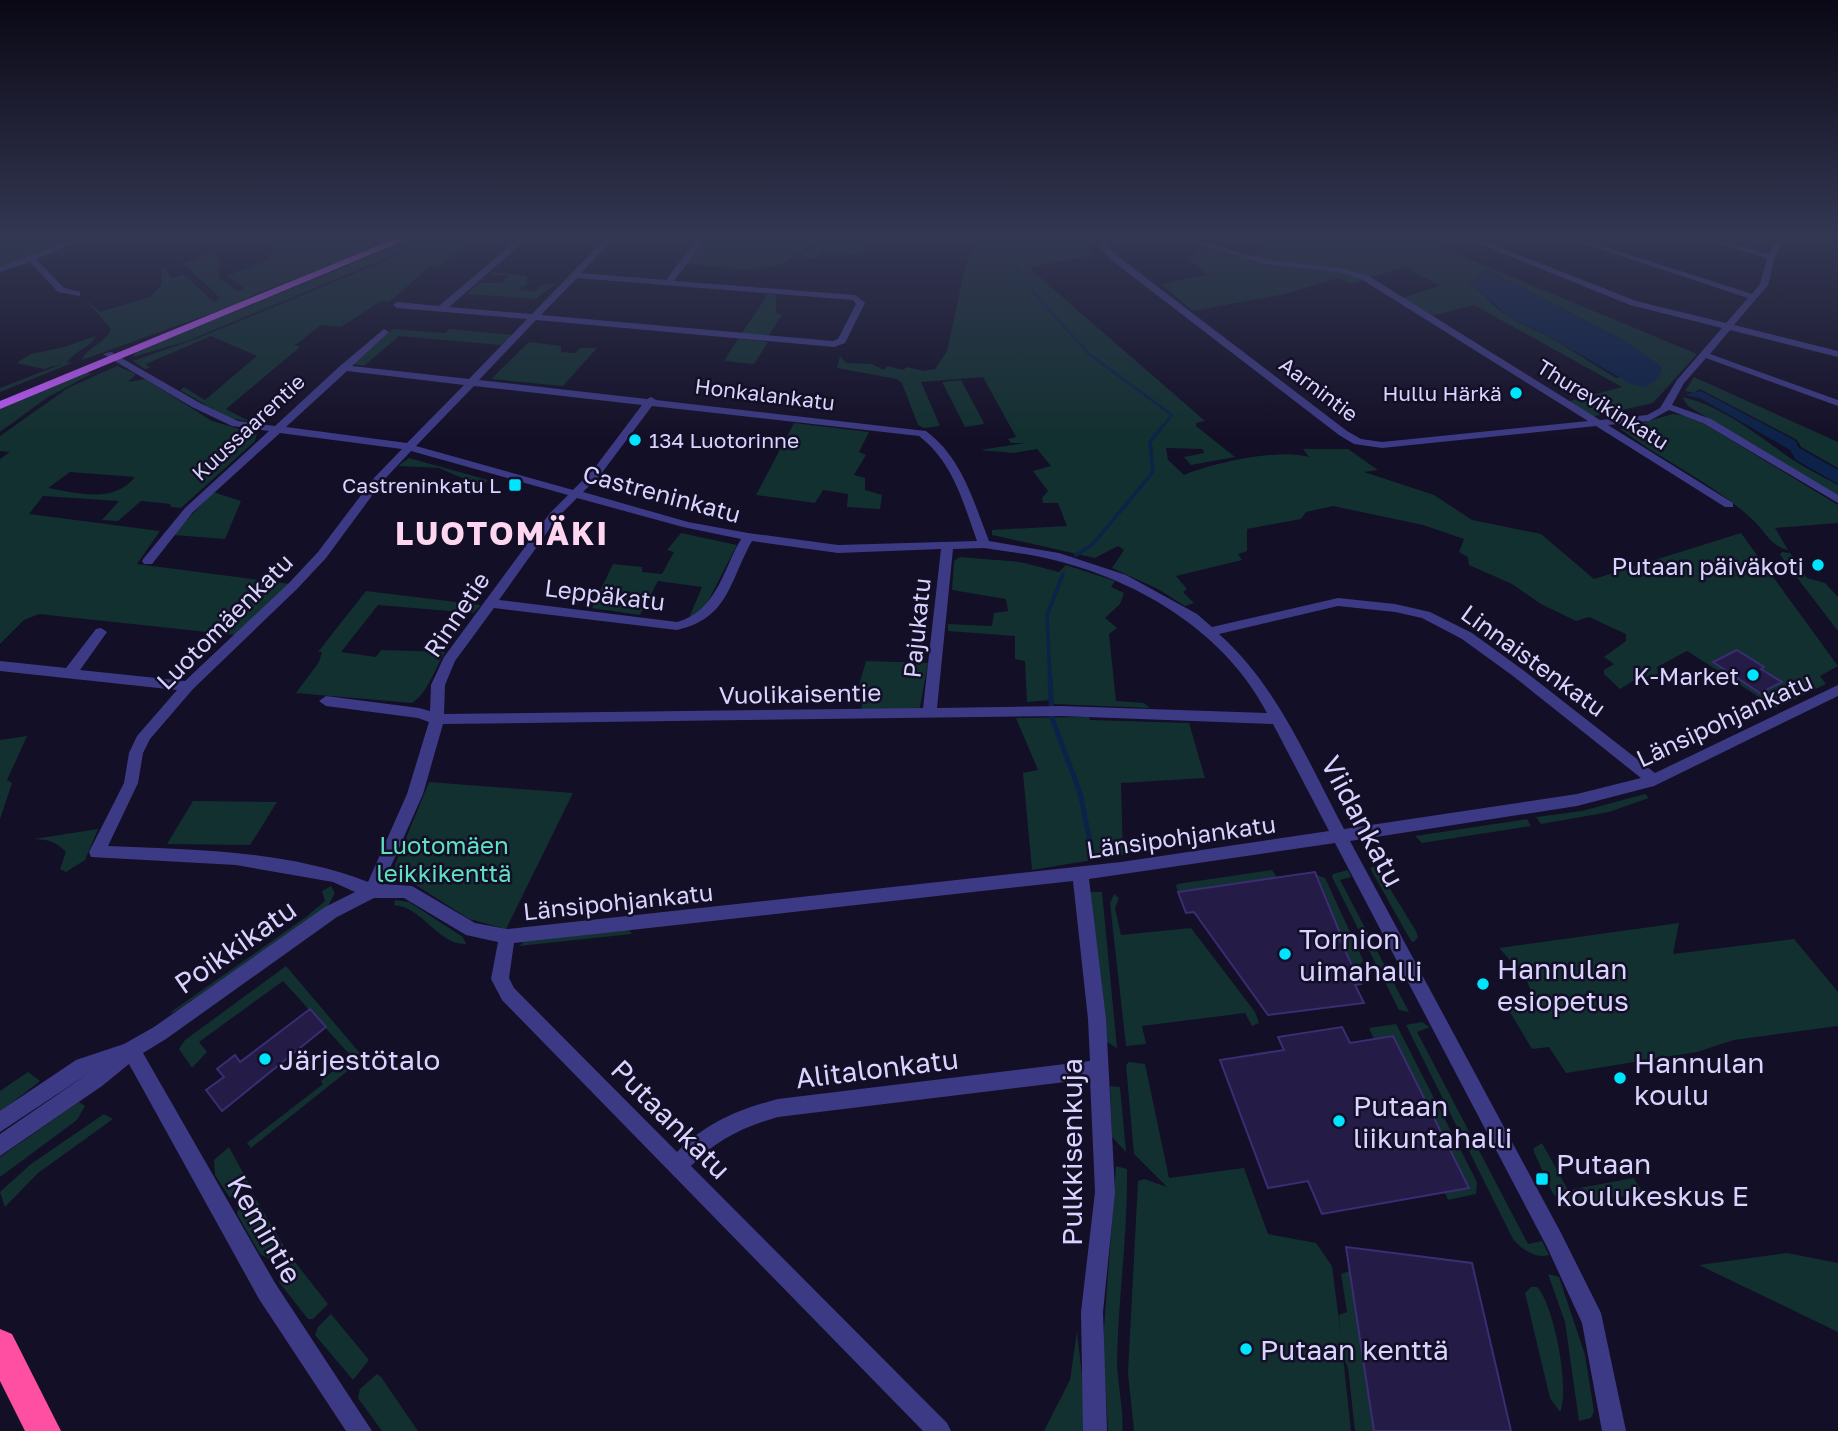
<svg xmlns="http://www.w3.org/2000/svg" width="1838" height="1431" viewBox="0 0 1838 1431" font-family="'Golos Text',sans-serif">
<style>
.green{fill:#12302f;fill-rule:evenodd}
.water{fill:#0c2248}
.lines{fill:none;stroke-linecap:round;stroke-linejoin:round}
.stream-far2{stroke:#0c2248;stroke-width:2.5}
.stream-far1{stroke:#0c2248;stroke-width:3.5}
.stream{stroke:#0c2248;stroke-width:5}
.building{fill:#241b47;stroke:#3b2d73;stroke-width:2}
.minor{fill:#3d3a85;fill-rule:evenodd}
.major{fill:#c25bff;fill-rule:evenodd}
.highway{fill:#ff4fa3;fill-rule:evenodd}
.poi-dot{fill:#00e5ff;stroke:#130f26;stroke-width:2.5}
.labels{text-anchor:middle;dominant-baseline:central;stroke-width:5;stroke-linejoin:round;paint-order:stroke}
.far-street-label{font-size:21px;fill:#d9d4ff;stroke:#130f26}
.far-poi-label{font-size:21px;fill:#d9d4ff;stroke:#130f26;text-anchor:end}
.street-label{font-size:24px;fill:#d9d4ff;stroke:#130f26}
.poi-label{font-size:24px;fill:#d9d4ff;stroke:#130f26;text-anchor:end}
.park-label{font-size:24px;fill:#5fe0c0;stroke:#130f26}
.near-street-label{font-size:28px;fill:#d9d4ff;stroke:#130f26}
.near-poi-label{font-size:28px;fill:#d9d4ff;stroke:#130f26;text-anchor:start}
.district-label{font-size:32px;font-weight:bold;letter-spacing:2px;fill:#ffd6f0;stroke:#130f26}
</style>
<rect width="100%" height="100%" fill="#130f26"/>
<g class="green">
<polygon points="0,239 80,239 0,269"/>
<path d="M255 239H270L257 240 215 253 220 261 219 278 238 292 244 288 227 276 271 259 267 256 274 252 271 245 286 240 283 239H397L255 294 240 303 82 360C87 347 105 344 111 329L84 298 100 312 150 297 162 285 161 270 165 268 171 278 184 275 214 302 220 298 183 263Z"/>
<polygon points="413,239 433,239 187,341 133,357 136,352"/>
<polygon points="438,239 472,239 436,268 429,267 389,302 381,301 341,327 321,325 295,345 300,347 226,409 245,419 270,425 228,418 180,390 184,387 205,400 257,356 211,336 146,364 150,368 145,369 133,361 201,337"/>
<polygon points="705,239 807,242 820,239 780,265 748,270 687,264"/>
<polygon points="827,239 873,239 863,255 823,252 813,259 803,257 805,252"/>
<path d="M970 239H1087L1084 243 1093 255 1029 268 1205 421 1196 423V426L1235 457 1191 465 1184 457 1204 453 1203 449 1166 448 1168 460 1184 475C1213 463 1280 448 1309 457L1303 449H1348L1378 470 1364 472 1434 495 1472 520 1541 534 1594 579 1741 533 1838 666 1820 676 1826 684 1776 708 1687 651 1657 667 1658 674 1636 679 1620 689 1604 674V670L1614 664 1604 657 1626 641V634L1589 617 1576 621 1541 604 1512 584 1469 565 1468 557 1459 552 1464 539 1423 525 1333 506 1306 512 1301 519 1247 529V551L1238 554 1242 560 1176 576 1187 589 1183 592 1194 603 1185 606 1158 589 1112 568 1124 550 1118 546 1095 558 992 535V530L1067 526 1058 503H1043L1042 498 1048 491 1033 471 1051 466 1037 449 1013 453 980 450 1025 443H1011L1008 439 1016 437 983 377 921 382 940 426 924 428 918 425 902 383 897 379 837 368 840 356 846 363 872 364 884 370 887 366 903 370 907 367 923 371 935 369 947 351 964 272 975 240Z"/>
<path d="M1262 239H1421L1697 354 1653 403 1591 417 1566 402 1622 387 1474 305 1428 317 1399 299 1440 286 1405 267 1351 284 1339 278 1285 294 1193 311 1161 284 1207 275 1188 258 1213 244 1251 256 1270 242ZM1487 270 1627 342 1661 367 1616 378 1545 334C1535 331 1508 317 1499 310 1488 301 1482 291 1468 284Z"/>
<polygon points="492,272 527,276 527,285 518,289 534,292 541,285 555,284 536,299 467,294 479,283 502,283 509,275 489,275"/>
<polygon points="768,294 776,295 776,313 782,315 768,336 742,333"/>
<polygon points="393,329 445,333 449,329 512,335 501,345 399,336 364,366 353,364"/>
<path d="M96 336C91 347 75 351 67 362L72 363 0 392V388L62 364 44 369 16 363 31 354 64 347Z"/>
<polygon points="738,339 768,342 754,364 724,361"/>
<polygon points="529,342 561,346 561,352 575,353 581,348 597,348 563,386 491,379"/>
<path d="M117 366 136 374 128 382 145 379 212 421 257 434 255 441 181 508 171 507 170 504 141 501 118 521 102 520 119 501 43 496 29 514 160 531 137 564 290 584 235 635 39 614 24 620 0 644V459L10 452 0 451V436L68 388ZM70 472 135 477C113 504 78 493 48 488Z"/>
<polygon points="87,372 91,374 48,397 0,432 0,408"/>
<polygon points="1694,377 1838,442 1838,468 1801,447 1797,440 1700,389 1694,393 1685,391"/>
<polygon points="961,380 984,423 983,424 965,427 942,382"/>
<path d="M1682 397C1722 406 1758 435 1790 458 1805 468 1822 476 1838 485V496L1688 406Z"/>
<path d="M1673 414 1693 417 1838 505V523L1775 528 1788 550C1769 545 1766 532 1752 519 1713 483 1663 461 1620 429Z"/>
<polygon points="794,423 869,432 859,452 866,455 854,475 865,478 865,490 882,495 880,509 847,507 848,494 823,490 815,503 756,495"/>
<polygon points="409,458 488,480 471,495 467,494 469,481 439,468 398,466"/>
<polygon points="213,492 241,501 225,539 173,535"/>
<polygon points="681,533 737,545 702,613 689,618 702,587 658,581 640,615 592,608 613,564 642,567 642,572 662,574 674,552 667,550"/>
<polygon points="1782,552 1790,553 1807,578 1825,583 1838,597 1838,631 1785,562 1780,554"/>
<polygon points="960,557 1020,562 1059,572 1066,565 1115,581 1111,587 1124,593 1120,604 1105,618 1117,628 1109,634 1116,701 1144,703 1150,708 1054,704 1051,700 1027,702 1025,661 1015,659 1015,636 948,631 948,624 992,626 994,613 1008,611 1006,599 952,590 954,561"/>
<path d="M366 591 481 605 473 613 378 605 341 652 376 657 381 650 445 652C435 668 428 693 412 703L296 693 319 662 322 652H318Z"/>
<polygon points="866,661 928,663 920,707 916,711 861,710 866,686 859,685"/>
<polygon points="1089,717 1090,720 1189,723 1205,778 1121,783 1123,855 1032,870 1023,773 1038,770 1016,718"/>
<polygon points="27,736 7,780 12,783 0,819 0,740"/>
<polygon points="429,782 573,793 506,929 469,919 397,873 395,865"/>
<polygon points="1645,794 1649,798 1609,812 1541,824 1536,817 1582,811"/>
<polygon points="193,801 277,802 250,845 167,844"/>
<polygon points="1527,819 1531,826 1422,843 1415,836"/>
<path d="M98 829 85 860 66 872 60 869 66 852C56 842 48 839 34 839Z"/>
<polygon points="1376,866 1416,931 1418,937 1414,942 1411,941 1370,868"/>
<polygon points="1272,870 1278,879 1178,892 1176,886 1177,884"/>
<polygon points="1348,870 1351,877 1340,880 1409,1012 1399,1010 1332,877 1333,874"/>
<polygon points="1317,875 1325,878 1363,960 1361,964 1352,965 1341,942 1335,943 1333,939 1342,937 1329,910 1317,906 1329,903"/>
<polygon points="331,886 335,893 327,908 176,1011 168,1014 306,917 325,901 322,891"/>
<polygon points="1090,892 1102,892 1117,1048 1105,1041"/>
<polygon points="1114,894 1119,898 1115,908 1121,935 1191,928 1255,1012 1259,1023 1252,1026 1245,1013 1142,1026 1146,1044 1126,1046 1110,903"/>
<path d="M395 900 409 902 463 937 466 944C438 945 423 907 394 905Z"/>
<polygon points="1679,923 1673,954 1794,939 1838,992 1838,1026 1734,1040 1697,1052 1566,1073 1549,1047 1532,1049 1502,999 1533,995 1521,968 1518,969 1499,948"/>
<polygon points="629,929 632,934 519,946 524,942"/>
<polygon points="286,966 364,1058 251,1148 247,1143 323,1084 321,1081 351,1056 283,981 199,1042 207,1052 192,1068 179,1049 185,1040"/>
<path d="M1422 1022 1430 1027 1417 1032 1528 1244 1542 1241 1549 1255C1536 1259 1521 1249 1513 1239L1406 1025Z"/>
<polygon points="1396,1024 1477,1182 1476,1194 1448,1200 1445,1193 1469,1188 1393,1036 1374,1039 1369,1028"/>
<polygon points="1129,1062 1145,1064 1169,1178 1244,1168 1268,1234 1316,1243 1332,1266 1341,1336 1339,1315 1347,1312 1341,1274 1350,1271 1374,1431 1355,1431 1348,1368 1343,1356 1351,1431 1134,1431 1128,1373 1138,1181 1144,1179 1167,1187 1134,1154 1126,1065"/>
<polygon points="28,1072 40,1081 0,1112 0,1091"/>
<polygon points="1110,1086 1120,1087 1126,1152 1112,1137"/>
<polygon points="79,1102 85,1106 77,1120 0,1177 0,1157"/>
<polygon points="104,1114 113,1119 38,1173 5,1207 0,1192 31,1164"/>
<polygon points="1542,1143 1568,1190 1634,1178 1643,1193 1564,1207 1552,1192 1534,1152 1534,1148"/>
<polygon points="229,1147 248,1182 244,1189 230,1198 215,1175 214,1160"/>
<path d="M1116 1166 1127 1169C1128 1234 1118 1298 1117 1362 1117 1378 1125 1421 1122 1431H1108L1103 1342Z"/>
<polygon points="253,1194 283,1245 282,1252 271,1260 260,1254 237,1214 239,1205"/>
<polygon points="1787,1253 1838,1263 1838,1332 1699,1265"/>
<polygon points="291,1257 328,1304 313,1319 308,1319 279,1282 280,1267"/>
<polygon points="1548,1274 1559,1277 1585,1355 1594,1411 1591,1418 1579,1421 1565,1322"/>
<path d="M1531 1287H1537C1554 1304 1570 1390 1560 1412L1550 1398 1525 1293Z"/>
<polygon points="331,1314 369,1360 353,1380 315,1335 318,1327"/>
<polygon points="1077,1331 1088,1431 1044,1431 1070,1380"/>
<polygon points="377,1374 381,1377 418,1431 382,1431 358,1398 360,1389"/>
</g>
<g class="water">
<polygon points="1486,270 1627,342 1662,367 1659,377 1646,387 1631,384 1545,334 1509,317 1479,290 1468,284"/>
<polygon points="1701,391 1796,441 1798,447 1838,470 1838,484 1796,460 1790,450 1700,398 1685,395"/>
</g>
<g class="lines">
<polyline class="stream-far2" points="998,239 1026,284 1089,354 1172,415 1160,430"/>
<g class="stream-far1">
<polyline points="1076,555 1093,544 1153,472 1150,442 1161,428"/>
<polyline points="1050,678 1047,615 1063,574"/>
</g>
<polyline class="stream" points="1050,677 1052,718 1080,793 1093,856"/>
</g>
<g class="building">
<polygon points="1737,650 1764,667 1761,669 1782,682 1760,693 1713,662"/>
<polygon points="1315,872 1342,938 1339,938 1361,984 1355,985 1364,1003 1268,1015 1194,912 1186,913 1178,892"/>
<polygon points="310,1009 326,1027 222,1111 206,1090 224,1077 217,1069 235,1055 240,1062"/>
<polygon points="1342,1027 1350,1043 1393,1036 1469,1188 1322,1214 1308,1181 1268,1188 1220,1060 1284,1050 1278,1037"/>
<polygon points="1346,1247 1472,1263 1511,1431 1374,1431"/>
</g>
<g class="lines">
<g class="minor">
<polygon points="75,239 86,239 36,259 64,288 80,292 80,296 58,292 30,262 0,272 0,267"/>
<path d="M518 239H527L449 307 532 314 605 239H613L581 273 666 280 697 239H705L674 281 855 295 865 303 845 343 834 347 536 320 479 380 647 399 651 397 656 400 926 431C962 458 973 500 989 541L1059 553 1126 575 1197 614 1212 627 1338 598 1395 604 1430 612 1472 633 1523 670 1655 773 1838 685V696L1654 786 1577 806 1350 841 1561 1233 1601 1313 1626 1431H1602L1582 1323 1547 1247 1335 843 1089 879 1106 1019 1115 1192 1103 1312 1107 1431H1083L1081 1312 1095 1192 1090 1079 778 1117C743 1127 716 1140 691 1166L947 1423 951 1431H923L502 1000 491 979 498 942 466 935 404 898H374L337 917 166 1039 143 1053 275 1283 372 1431H346L259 1299 129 1064 102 1086 0 1156V1134L89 1073 0 1132V1111L76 1060 124 1044 154 1027 325 907 355 892 333 882 236 865 91 857 89 852 124 783 129 753 137 736 177 690 0 671V661L66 668 96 629 101 628 107 632 80 670 185 681 289 583 318 552 374 478 402 449 280 433 193 512 152 564H144L142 561 144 558 185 508 269 431 232 426 192 407 103 354 111 352 200 403 238 421 275 426 340 366 384 329 389 332 387 334 352 366 469 379 527 319 397 308 393 305 397 302 439 306ZM577 278 853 300 856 304 838 339 833 341 541 315ZM347 371 464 385 407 443 286 427ZM474 386 642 405 593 470 573 490 416 446ZM652 406 919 436C953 462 963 502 977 541L838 545 748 533 688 522 583 492 601 474ZM411 451 568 495 550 513 444 657 431 685 430 711 419 708 326 696 319 701 326 706 418 718 429 722 407 794 368 882C285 850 196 850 108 846L138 783 143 753 150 739 193 689 297 589 326 558 382 482ZM577 498 683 527 741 539C723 570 716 612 677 622L499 600 558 517ZM752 541 838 553 941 549 923 708 444 714 445 685 455 661 494 608 677 630C729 618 729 582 752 541ZM984 548C1008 552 1034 554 1058 561 1143 583 1226 634 1267 713L1061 706 937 708 953 549ZM1338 606 1395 612 1422 618 1462 639 1513 676 1641 778 1577 794 1344 829C1308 762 1277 685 1219 634ZM1061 716 1273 724 1329 831 1121 862 507 929 475 923 412 886 383 884 423 794 443 724ZM1073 881 1088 1019 1090 1061 778 1099C739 1109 706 1123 677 1152L514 988 509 978 514 943Z"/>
<polygon points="1101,239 1109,239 1107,246 1116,255 1347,431 1361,439 1382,442 1588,421 1361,279 1339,272 1265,264 1180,239 1193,239 1266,260 1340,268 1367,275 1600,420 1647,415 1660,408 1677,380 1722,328 1630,305 1467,239 1478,239 1636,301 1726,323 1748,298 1569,239 1581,239 1752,294 1760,284 1767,258 1702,239 1715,239 1769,254 1778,239 1786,239 1775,257 1768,285 1734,325 1838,351 1838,357 1730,330 1710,354 1838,400 1838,406 1706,358 1684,383 1672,405 1711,419 1838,495 1838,503 1703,423 1669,410 1649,421 1608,425 1733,503 1733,507 1725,507 1596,426 1382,448 1354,444 1339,435 1110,259 1099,246"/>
</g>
<polygon class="major" points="394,239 408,239 0,409 0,401"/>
<polygon class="highway" points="0,1329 12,1334 61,1431 25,1431 0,1381"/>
</g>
<linearGradient id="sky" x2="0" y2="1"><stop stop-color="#0a0815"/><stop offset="0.54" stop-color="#333752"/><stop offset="1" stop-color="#333752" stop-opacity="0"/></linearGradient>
<rect width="1838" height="439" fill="url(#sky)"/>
<g class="poi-dot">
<circle cx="1516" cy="393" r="7"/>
<circle cx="635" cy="440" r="7"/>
<rect x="508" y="478" width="14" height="14" rx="3.5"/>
<circle cx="1818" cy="565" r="7"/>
<circle cx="1753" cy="675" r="7"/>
<circle cx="1285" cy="954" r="7"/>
<circle cx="1483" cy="984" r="7"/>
<circle cx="265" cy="1059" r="7"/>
<circle cx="1620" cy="1078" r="7"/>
<circle cx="1339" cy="1121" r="7"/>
<rect x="1535" y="1172" width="14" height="14" rx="3.5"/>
<circle cx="1246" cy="1349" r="7"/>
</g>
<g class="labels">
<g class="far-street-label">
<text transform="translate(1319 389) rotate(37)">Aarnintie</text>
<text transform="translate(765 394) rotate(7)">Honkalankatu</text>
<text transform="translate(1603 404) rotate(32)">Thurevikinkatu</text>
<text transform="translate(248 427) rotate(-43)">Kuussaarentie</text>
</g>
<g class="far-poi-label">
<text x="1502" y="393">Hullu Härkä</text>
<text x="649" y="440" text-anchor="start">134 Luotorinne</text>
<text x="501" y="485">Castreninkatu L</text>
</g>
<g class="street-label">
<text transform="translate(662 493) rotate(15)">Castreninkatu</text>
<text transform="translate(605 594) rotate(7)">Leppäkatu</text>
<text transform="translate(456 614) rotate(-56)">Rinnetie</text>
<text transform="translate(224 621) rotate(-45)">Luotomäenkatu</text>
<text transform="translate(916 628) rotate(-84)">Pajukatu</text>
<text transform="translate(1534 660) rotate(36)">Linnaistenkatu</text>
<text transform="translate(800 693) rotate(-1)">Vuolikaisentie</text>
<text transform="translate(1724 719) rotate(-25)">Länsipohjankatu</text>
<text transform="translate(1181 836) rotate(-8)">Länsipohjankatu</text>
<text transform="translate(618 901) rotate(-6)">Länsipohjankatu</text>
</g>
<g class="poi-label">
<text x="1804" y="565">Putaan päiväkoti</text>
<text x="1739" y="675">K-Market</text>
</g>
<g class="park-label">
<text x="444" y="844">Luotomäen<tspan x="444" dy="28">leikkikenttä</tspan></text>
</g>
<g class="near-street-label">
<text transform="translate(1363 821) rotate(62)">Viidankatu</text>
<text transform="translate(235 946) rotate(-35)">Poikkikatu</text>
<text transform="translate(877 1068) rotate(-7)">Alitalonkatu</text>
<text transform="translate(671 1119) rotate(45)">Putaankatu</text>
<text transform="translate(1071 1152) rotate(-90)">Pulkkisenkuja</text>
<text transform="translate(265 1229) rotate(60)">Kemintie</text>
</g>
<g class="near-poi-label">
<text x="1299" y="938">Tornion<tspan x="1299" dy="32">uimahalli</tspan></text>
<text x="1497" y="968">Hannulan<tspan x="1497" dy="32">esiopetus</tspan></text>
<text x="279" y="1059">Järjestötalo</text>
<text x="1634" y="1062">Hannulan<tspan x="1634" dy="32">koulu</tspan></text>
<text x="1353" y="1105">Putaan<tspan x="1353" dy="32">liikuntahalli</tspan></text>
<text x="1556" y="1163">Putaan<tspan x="1556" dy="32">koulukeskus E</tspan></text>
<text x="1260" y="1349">Putaan kenttä</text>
</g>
<g class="district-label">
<text x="502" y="533">LUOTOMÄKI</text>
</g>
</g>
</svg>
